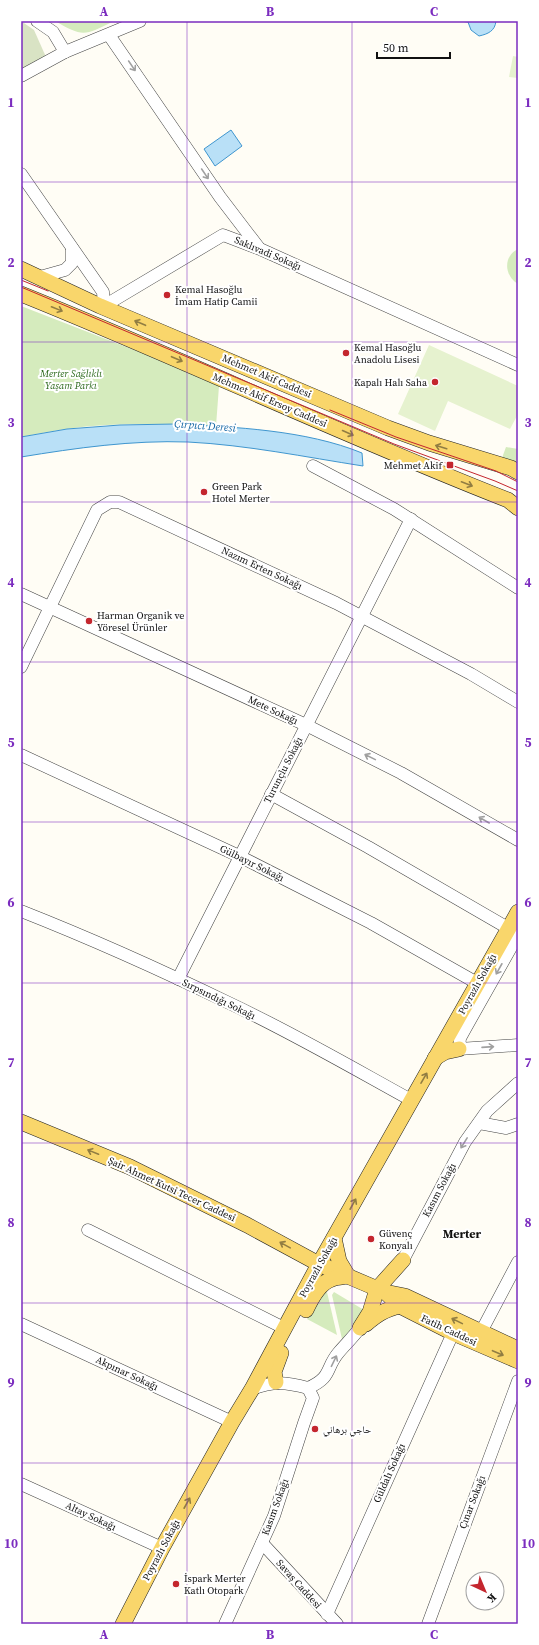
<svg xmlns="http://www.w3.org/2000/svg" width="539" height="1645" viewBox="0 0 539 1645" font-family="'Source Serif 4','Noto Naskh Arabic',serif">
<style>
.green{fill:#d5ebbd}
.cemetery{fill:#d9e3c4}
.pitch{fill:#e6f2cf}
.water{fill:#b9e0f7;stroke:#3f96cf}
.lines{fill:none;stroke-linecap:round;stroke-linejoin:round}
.minor-casing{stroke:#444;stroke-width:13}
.major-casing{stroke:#222;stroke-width:16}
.minor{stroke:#fff;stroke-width:12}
.major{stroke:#f9d66b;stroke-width:15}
.tram{stroke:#c4262e;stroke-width:1}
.oneway{stroke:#a0a0a0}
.oneway2{stroke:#917d42}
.grid{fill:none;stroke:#7b2cbf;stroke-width:1;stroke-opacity:0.55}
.poi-dot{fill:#c4262e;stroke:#fff;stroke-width:1.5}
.labels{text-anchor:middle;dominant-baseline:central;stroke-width:4;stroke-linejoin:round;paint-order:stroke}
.street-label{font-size:10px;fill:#111;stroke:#fff}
.poi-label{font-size:10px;fill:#111;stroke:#fff;text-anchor:start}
.park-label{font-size:10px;font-style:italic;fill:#2f6b1f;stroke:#fff}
.water-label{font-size:11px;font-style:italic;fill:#1768a6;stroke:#fff}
.quarter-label{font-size:12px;font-weight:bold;fill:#111;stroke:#fff}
.neatline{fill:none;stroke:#7b2cbf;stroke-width:1.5}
.grid-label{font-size:13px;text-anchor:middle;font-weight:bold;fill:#7b2cbf}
</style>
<rect width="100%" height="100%" fill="#fffdf5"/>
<g class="green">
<path d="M55 21H114C84 36 83 37 55 21Z"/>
<path d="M518 249V284C504 276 503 256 518 249Z"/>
<path d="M21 306 147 355 219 386 216 426C167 424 116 422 66 429 51 431 36 434 21 437Z"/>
<polygon points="506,447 518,449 518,464 502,458"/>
<polygon points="327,1292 337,1335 307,1319 319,1298"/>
<polygon points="334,1292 364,1310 352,1328 342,1339 332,1295"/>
</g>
<polygon class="cemetery" points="21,21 34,30 46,57 21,69"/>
<g class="pitch">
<polygon points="513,56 518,57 518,78 509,77"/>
<polygon points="429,345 518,386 518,414 510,429 448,401 435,431 398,414"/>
</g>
<g class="water">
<path d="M459 21H496C495 31 488 34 479 36L471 30 468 22Z"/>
<polygon points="231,130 242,146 215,166 204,149"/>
<path d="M175 424C235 427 306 430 362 453L363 466C305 457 247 445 188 442 132 440 76 448 21 457V437L67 429 120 425Z"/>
</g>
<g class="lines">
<defs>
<g id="minor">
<polyline points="37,21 53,32 65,52"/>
<polyline points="109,35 220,197 259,248"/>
<polyline points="21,76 65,52 140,21"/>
<polyline points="21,174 103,292 104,306 223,235 260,249 518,365"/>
<polyline points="40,277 65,270 72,263 72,248"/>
<polyline points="313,466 394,509 518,588"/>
<polyline points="21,594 306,725 401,773 518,840"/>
<polyline points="21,667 97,510 110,502 119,502 336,603 471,674 518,702"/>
<polyline points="21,755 239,856 371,923 477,983"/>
<polyline points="271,794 368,847 508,928"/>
<path d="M21 911C92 939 161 970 229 1003 291 1032 351 1067 411 1100"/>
<polyline points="518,935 465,1029 460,1038 459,1049 518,1045"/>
<polyline points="178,979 411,519"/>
<polyline points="479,1123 506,1128 518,1124"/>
<polyline points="88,1230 284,1328"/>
<polyline points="403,1260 465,1142 487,1111 518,1083"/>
<polyline points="21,1324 232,1422"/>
<polyline points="481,1332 518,1262"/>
<path d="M308 1388C333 1377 325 1368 339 1352 346 1344 353 1337 360 1328"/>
<polyline points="21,1484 162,1548"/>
<polyline points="262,1543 337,1624"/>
<polyline points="327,1614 453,1333"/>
<path d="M225 1624 274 1516 304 1423 313 1398 308 1388C286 1382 273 1381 252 1389"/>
<polyline points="428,1624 518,1381"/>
</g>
<g id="major">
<polyline points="21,269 100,306 388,428 429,443 511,468 518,472"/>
<path d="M21 294C185 360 344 436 508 500L518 508"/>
<polyline points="435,1058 445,1052 459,1049"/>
<polyline points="21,1122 130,1167 247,1225 319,1264 385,1292 405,1296 518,1349"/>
<polyline points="385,1292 400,1306 453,1333 518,1361"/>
<path d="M306 1310C311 1299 319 1283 332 1279 337 1277 343 1277 348 1276L339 1261 334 1238"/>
<path d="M366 1324C378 1314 384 1310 400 1306"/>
<polyline points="360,1328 370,1312 377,1289 403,1260"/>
<polyline points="276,1382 274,1372 281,1353"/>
<polyline points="123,1624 162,1548 232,1422 252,1389 319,1264 518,912"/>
</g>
</defs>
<use href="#minor" class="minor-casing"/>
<use href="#major" class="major-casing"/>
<use href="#minor" class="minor"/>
<use href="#major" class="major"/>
<g class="tram">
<polyline points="21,280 48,291"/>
<polyline points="21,287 394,444 495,481 518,491"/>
<polyline points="330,410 396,437 496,471 518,482"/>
</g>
</g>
<defs><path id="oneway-shaft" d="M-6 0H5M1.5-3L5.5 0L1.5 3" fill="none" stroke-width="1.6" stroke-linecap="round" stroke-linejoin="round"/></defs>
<g class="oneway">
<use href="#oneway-shaft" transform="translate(132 66) rotate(56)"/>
<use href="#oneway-shaft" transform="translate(205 174) rotate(56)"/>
<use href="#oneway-shaft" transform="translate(370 757) rotate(-154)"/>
<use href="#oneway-shaft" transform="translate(484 820) rotate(-150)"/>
<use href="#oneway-shaft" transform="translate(499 969) rotate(119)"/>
<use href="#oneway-shaft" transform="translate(488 1047) rotate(-4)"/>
<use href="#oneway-shaft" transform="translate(464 1143) rotate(122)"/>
<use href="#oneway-shaft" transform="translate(334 1361) rotate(-64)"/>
</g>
<g class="oneway2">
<use href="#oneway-shaft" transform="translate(57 309) rotate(22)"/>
<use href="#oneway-shaft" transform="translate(140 323) rotate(-157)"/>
<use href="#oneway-shaft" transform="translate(177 359) rotate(23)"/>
<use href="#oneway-shaft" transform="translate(348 433) rotate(24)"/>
<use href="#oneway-shaft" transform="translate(441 447) rotate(-163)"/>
<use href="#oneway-shaft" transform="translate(467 484) rotate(21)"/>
<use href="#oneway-shaft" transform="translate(424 1078) rotate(-60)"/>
<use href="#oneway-shaft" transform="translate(93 1152) rotate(-158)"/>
<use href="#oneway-shaft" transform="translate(353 1204) rotate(-61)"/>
<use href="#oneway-shaft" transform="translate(285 1245) rotate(-151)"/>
<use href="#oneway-shaft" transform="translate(457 1321) rotate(-154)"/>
<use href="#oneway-shaft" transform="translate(498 1353) rotate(23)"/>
<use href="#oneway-shaft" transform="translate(187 1503) rotate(-61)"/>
</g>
<path class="grid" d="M187 21V1624M352 21V1624M21 182H518M21 342H518M21 502H518M21 662H518M21 822H518M21 983H518M21 1143H518M21 1303H518M21 1463H518"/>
<g class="poi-dot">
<circle cx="167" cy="295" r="4"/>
<circle cx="346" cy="353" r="4"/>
<circle cx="435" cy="382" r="4"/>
<rect x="446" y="461" width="8" height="8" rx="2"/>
<circle cx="204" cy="492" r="4"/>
<circle cx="89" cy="621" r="4"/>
<circle cx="371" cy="1239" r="4"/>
<circle cx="315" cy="1429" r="4"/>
<circle cx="176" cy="1584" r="4"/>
</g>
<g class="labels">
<g class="street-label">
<text transform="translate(268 253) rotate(23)">Saklıvadi Sokağı</text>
<text transform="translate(267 376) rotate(23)">Mehmet Akif Caddesi</text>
<text transform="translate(270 400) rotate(23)">Mehmet Akif Ersoy Caddesi</text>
<text transform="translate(262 568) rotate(25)">Nazım Erten Sokağı</text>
<text transform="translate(273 710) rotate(25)">Mete Sokağı</text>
<text transform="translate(283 770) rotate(-63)">Turunçlu Sokağı</text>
<text transform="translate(252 863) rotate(26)">Gülbayır Sokağı</text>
<text transform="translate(477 984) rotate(-61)">Poyrazlı Sokağı</text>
<text transform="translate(219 999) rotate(26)">Sırpsındığı Sokağı</text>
<text transform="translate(172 1189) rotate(25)">Şair Ahmet Kutsi Tecer Caddesi</text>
<text transform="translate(439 1190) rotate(-62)">Kasım Sokağı</text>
<text transform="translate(318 1267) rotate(-61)">Poyrazlı Sokağı</text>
<text transform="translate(449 1330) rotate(25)">Fatih Caddesi</text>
<text transform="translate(127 1373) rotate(25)">Akpınar Sokağı</text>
<text transform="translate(389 1473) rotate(-66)">Güldalı Sokağı</text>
<text transform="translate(472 1502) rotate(-69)">Çınar Sokağı</text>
<text transform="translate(275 1507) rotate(-70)">Kasım Sokağı</text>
<text transform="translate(91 1516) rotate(25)">Altay Sokağı</text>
<text transform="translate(161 1550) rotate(-62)">Poyrazlı Sokağı</text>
<text transform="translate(299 1584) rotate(48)">Savaş Caddesi</text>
</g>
<g class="poi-label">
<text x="175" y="289">Kemal Hasoğlu<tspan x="175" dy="12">İmam Hatip Camii</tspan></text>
<text x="354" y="347">Kemal Hasoğlu<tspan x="354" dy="12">Anadolu Lisesi</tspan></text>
<text x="427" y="382" text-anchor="end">Kapalı Halı Saha</text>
<text x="442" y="465" text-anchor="end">Mehmet Akif</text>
<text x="212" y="486">Green Park<tspan x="212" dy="12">Hotel Merter</tspan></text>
<text x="97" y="615">Harman Organik ve<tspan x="97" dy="12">Yöresel Ürünler</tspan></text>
<text x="379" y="1233">Güvenç<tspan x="379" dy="12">Konyalı</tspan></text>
<text x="323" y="1429">حاجي برهاني</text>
<text x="184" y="1578">İspark Merter<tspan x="184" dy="12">Katlı Otopark</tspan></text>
</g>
<g class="park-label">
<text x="71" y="373">Merter Sağlıklı<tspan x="71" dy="12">Yaşam Parkı</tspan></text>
</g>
<g class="water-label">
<text transform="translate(205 426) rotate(4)">Çırpıcı Deresi</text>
</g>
<g class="quarter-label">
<text x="462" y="1234">Merter</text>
</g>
</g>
<rect width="539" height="1645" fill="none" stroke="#ffffff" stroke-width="44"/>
<g transform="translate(485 1591) rotate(136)"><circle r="19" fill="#ffffff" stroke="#a0a0a0"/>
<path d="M0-3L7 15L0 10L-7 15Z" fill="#c4262e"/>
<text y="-6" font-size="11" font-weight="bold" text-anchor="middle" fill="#111111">K</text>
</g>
<path d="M377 52v6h73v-6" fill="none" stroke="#111111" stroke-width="2"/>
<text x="383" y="52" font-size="12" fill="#111111" stroke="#ffffff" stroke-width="3" paint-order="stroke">50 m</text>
<rect x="22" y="22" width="495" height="1601" class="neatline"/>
<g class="grid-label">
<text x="104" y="16">A</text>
<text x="270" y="16">B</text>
<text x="434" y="16">C</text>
<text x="11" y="107">1</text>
<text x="528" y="107">1</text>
<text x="11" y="267">2</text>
<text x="528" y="267">2</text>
<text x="11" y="427">3</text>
<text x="528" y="427">3</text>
<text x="11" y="587">4</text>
<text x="528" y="587">4</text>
<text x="11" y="747">5</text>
<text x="528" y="747">5</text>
<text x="11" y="907">6</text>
<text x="528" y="907">6</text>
<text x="11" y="1067">7</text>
<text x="528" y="1067">7</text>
<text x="11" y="1227">8</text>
<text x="528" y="1227">8</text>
<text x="11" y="1387">9</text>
<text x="528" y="1387">9</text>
<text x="11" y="1548">10</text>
<text x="528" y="1548">10</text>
<text x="104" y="1639">A</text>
<text x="270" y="1639">B</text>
<text x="434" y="1639">C</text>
</g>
</svg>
